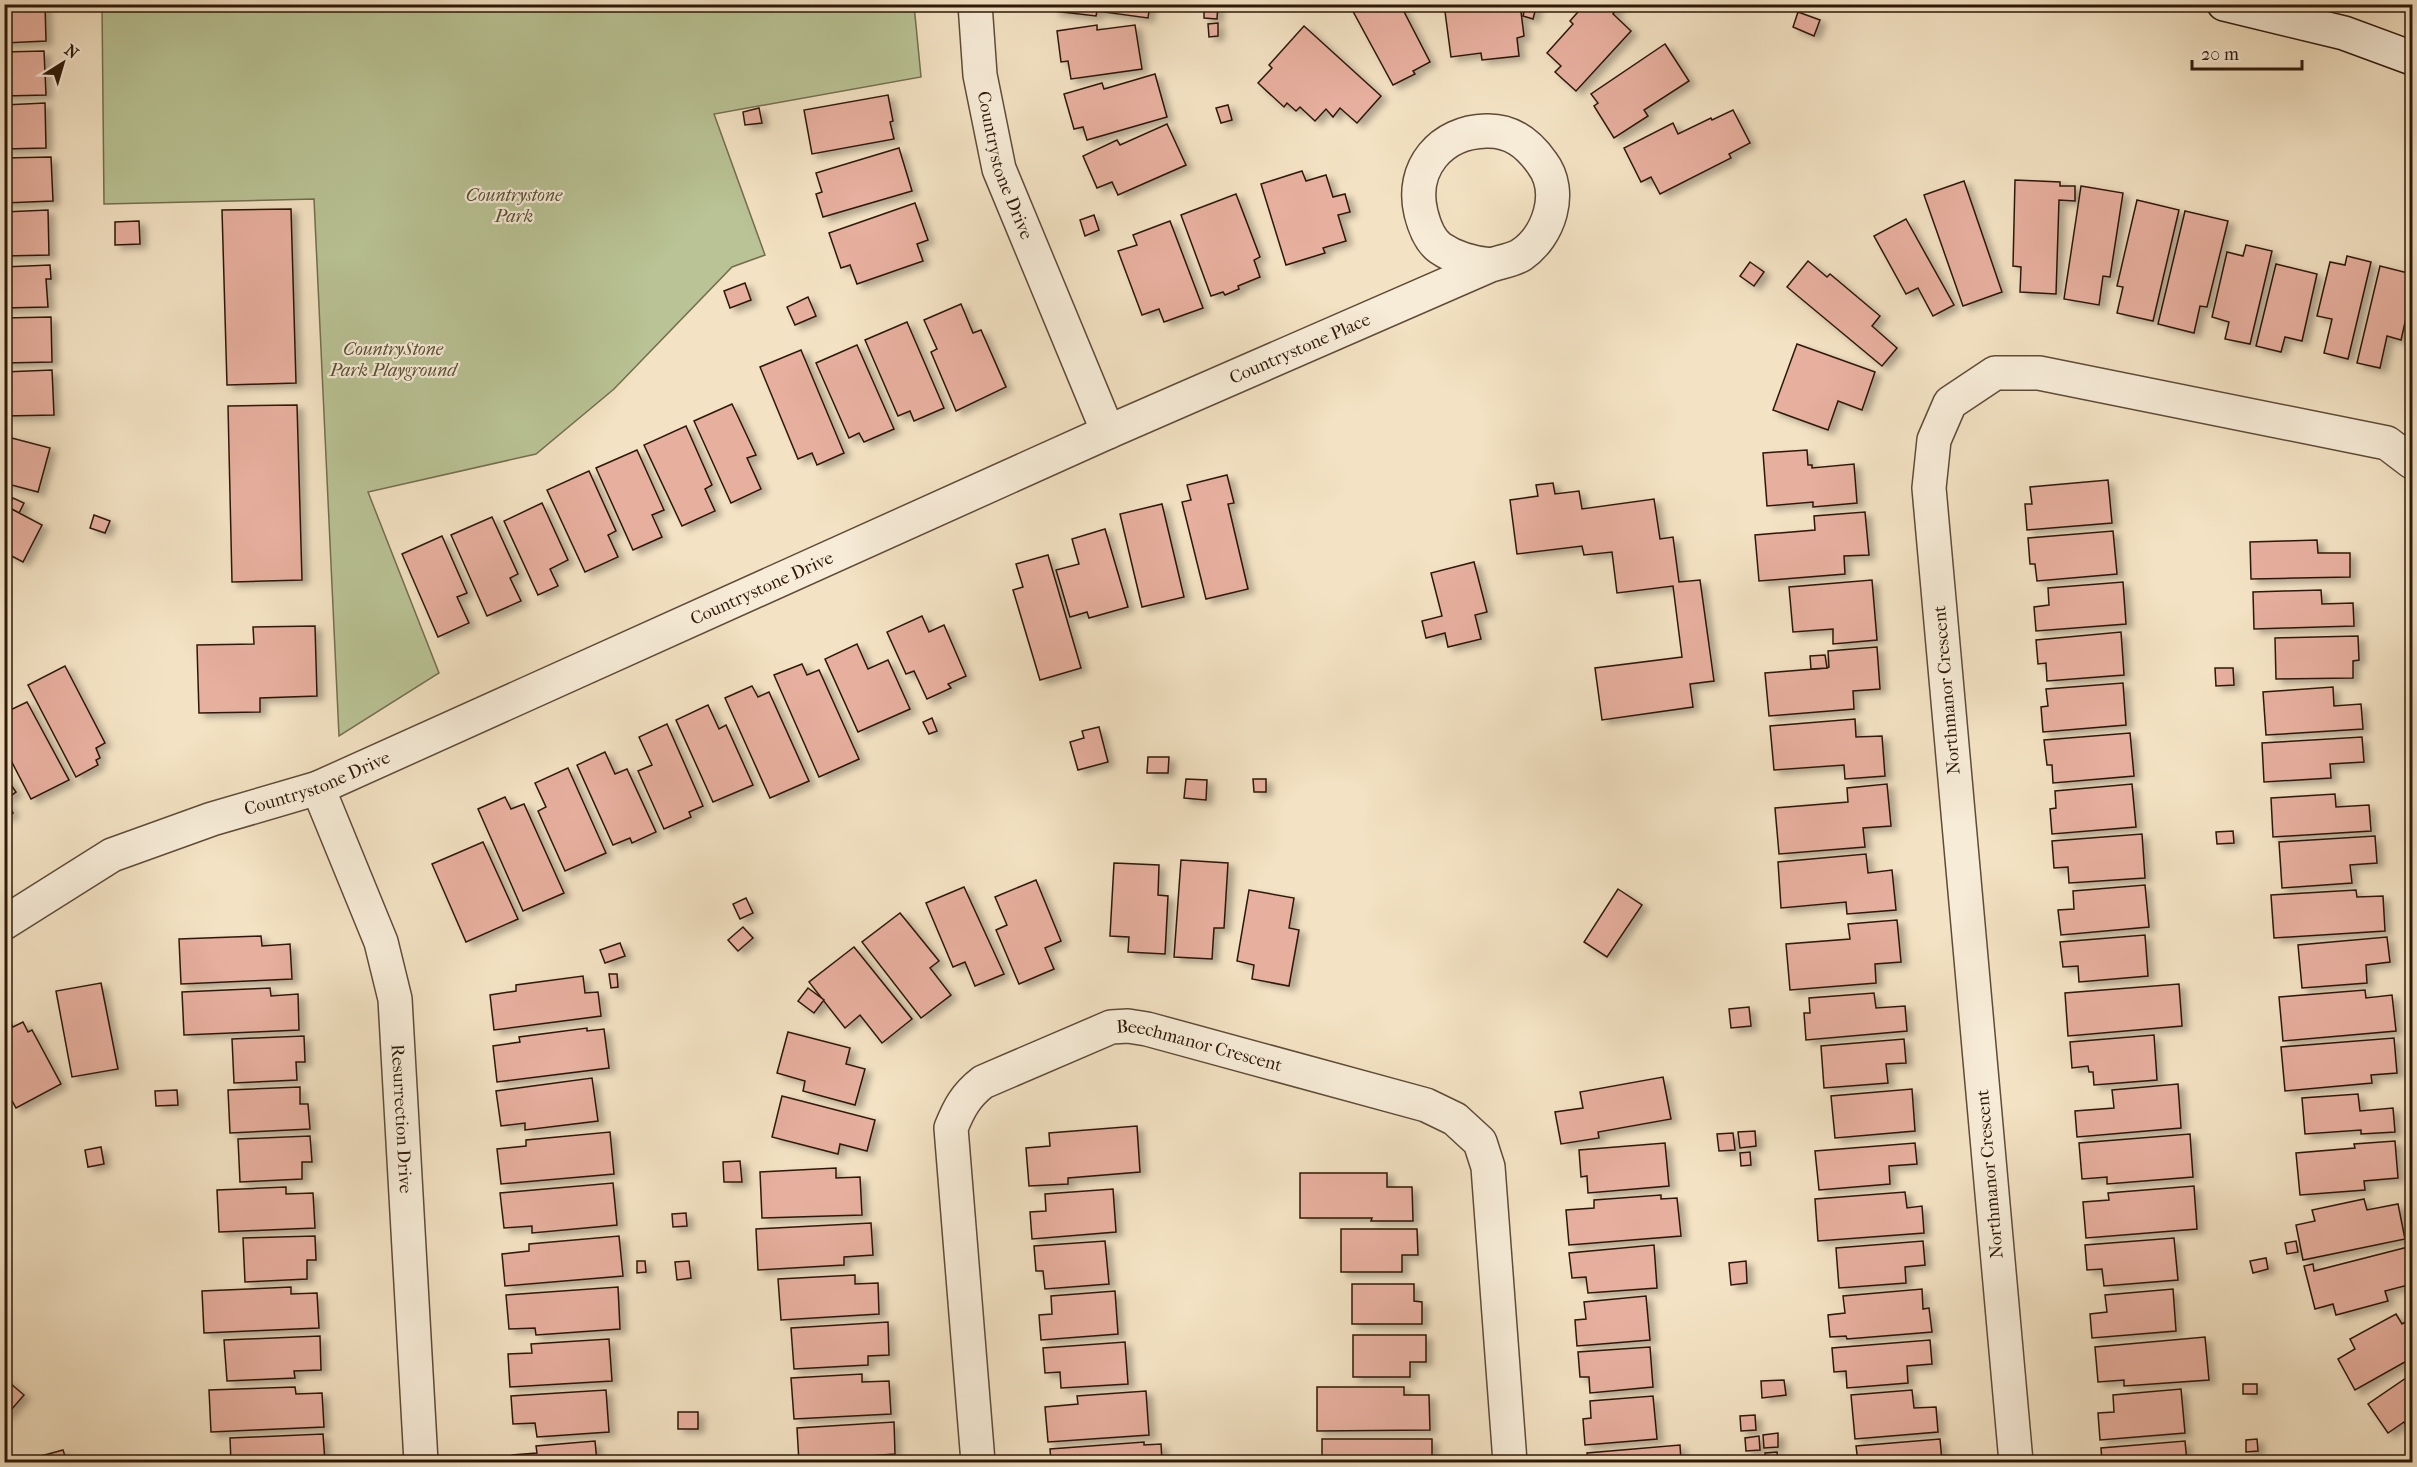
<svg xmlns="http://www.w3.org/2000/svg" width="2417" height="1467" viewBox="0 0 2417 1467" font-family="'IM FELL French Canon',serif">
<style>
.green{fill:#b9c395;stroke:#746e4f;stroke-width:1.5}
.building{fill:#e7af9e;stroke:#2e1909;stroke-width:1.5;filter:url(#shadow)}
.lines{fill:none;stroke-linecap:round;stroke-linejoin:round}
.minor-casing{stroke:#5f4b38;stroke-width:36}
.secondary-casing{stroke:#2e1909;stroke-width:36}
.minor{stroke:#f7ecd8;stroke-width:33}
.secondary{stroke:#f7ecd8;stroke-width:33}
.labels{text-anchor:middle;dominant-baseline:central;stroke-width:4.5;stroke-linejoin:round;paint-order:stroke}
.street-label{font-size:18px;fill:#2e1909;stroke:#f7ecd8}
.park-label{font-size:18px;font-style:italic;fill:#584c33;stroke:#f7ecd8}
</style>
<defs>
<filter id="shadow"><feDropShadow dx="6" dy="4" stdDeviation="3" flood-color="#0004"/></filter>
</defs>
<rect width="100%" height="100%" fill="#f3e2c3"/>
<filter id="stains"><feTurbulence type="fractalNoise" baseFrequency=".00333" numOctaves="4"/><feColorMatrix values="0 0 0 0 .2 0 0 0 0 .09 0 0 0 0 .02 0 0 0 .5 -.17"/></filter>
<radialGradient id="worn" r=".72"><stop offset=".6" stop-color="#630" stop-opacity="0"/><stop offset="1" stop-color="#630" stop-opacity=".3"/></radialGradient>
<polygon class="green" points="102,5 914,5 921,77 714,114 765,255 732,267 614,389 536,454 368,492 439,673 339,736 314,199 104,204"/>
<g class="building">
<polygon points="4,4 45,4 46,41 4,43"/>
<polygon points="1055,4 1150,4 1148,18 1097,11 1096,16 1054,11"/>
<polygon points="1204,4 1218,4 1217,19 1204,18"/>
<polygon points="1349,4 1400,4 1430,62 1413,71 1415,74 1393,85"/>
<polygon points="1444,4 1520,4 1524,36 1517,38 1519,56 1482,60 1481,53 1451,57"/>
<polygon points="1526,4 1537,4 1533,19 1523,16"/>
<polygon points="1585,4 1592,8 1595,4 1620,4 1613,14 1631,31 1576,91 1555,72 1561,66 1547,53 1573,24 1570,21"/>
<polygon points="1798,12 1820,20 1814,36 1793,27"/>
<polygon points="1218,23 1218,36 1209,37 1208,24"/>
<polygon points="1097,25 1097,30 1135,25 1142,69 1071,79 1068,61 1061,62 1057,31"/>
<polygon points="1304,26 1381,96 1357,123 1340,108 1333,117 1326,109 1315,121 1300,107 1296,111 1287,103 1284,107 1258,83 1272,68 1269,65"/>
<polygon points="1665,44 1689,81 1644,110 1648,116 1614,138 1594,106 1598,103 1591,94"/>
<polygon points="44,51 46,95 4,96 4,52"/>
<polygon points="1155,74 1167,117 1087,140 1083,127 1074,129 1064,94 1102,83 1104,89"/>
<polygon points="888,95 893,121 890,122 894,139 812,154 804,110"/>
<polygon points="45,103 46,148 4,149 4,105"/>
<polygon points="1228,105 1232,120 1221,123 1216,108"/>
<polygon points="759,108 762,123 745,125 743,112"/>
<polygon points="1733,110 1750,143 1729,154 1731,158 1660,194 1651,177 1641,182 1624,148 1673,123 1678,134 1711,118 1712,120"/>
<polygon points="1167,124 1186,165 1118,195 1112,182 1097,188 1083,156 1117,140 1120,145"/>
<polygon points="899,148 912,191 823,217 816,194 822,192 816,173"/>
<polygon points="51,157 53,201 4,203 4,158"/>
<polygon points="1302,171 1306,181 1326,175 1333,197 1345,194 1350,212 1338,215 1346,241 1323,248 1325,253 1286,265 1261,184"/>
<polygon points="2015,180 2060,182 2060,186 2075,186 2075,201 2059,200 2056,294 2020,292 2021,267 2013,266"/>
<polygon points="1964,181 2002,292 1963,306 1924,195"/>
<polygon points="2081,186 2123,193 2110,277 2103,276 2099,305 2064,299"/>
<polygon points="1236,194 1260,257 1254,260 1260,277 1238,286 1239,289 1225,295 1223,292 1211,296 1181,215"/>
<polygon points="2137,200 2179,210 2153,321 2117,313 2123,287 2117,286"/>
<polygon points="915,203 928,240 917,244 923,261 857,284 850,265 841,268 829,233"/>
<polygon points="291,209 296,383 227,385 222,210"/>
<polygon points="48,210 49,255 4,256 4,212"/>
<polygon points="2185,211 2228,221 2207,307 2200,306 2194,333 2158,324"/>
<polygon points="1094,215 1099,230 1085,236 1080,220"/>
<polygon points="1906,219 1954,305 1933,316 1918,288 1906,294 1874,236"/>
<polygon points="139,221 140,244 115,245 115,222"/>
<polygon points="1170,221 1203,308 1164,322 1159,309 1142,315 1118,251 1137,245 1133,235"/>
<polygon points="2246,245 2272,251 2250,344 2225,339 2229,322 2212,317 2227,252 2243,256"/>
<polygon points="2347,256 2371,262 2348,359 2324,353 2332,319 2317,316 2330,262 2345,265"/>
<polygon points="1808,261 1827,277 1830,274 1880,316 1872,326 1897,348 1882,366 1787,287"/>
<polygon points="1750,262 1764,272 1754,286 1740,276"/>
<polygon points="2276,264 2317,274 2302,341 2285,337 2281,352 2256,346"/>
<polygon points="50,265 51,279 46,279 48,307 4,308 4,267"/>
<polygon points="2380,266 2412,274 2412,292 2401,340 2387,336 2380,368 2357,363"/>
<polygon points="745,283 751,300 730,308 724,291"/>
<polygon points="808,297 816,316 795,325 787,307"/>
<polygon points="961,304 973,333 981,330 1006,387 956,411 931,352 937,349 924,320"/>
<polygon points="51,317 52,362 4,363 4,318"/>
<polygon points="907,322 944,408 914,421 910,411 898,416 865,340"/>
<polygon points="1797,344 1875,372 1862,410 1838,401 1828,430 1773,410"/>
<polygon points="857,345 894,429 864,442 859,433 849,438 816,363"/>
<polygon points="801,350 844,453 817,465 812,453 798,459 760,367"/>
<polygon points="52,370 54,415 4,416 4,372"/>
<polygon points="732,404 756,455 747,458 761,489 731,503 694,421"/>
<polygon points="297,405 302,580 232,582 228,406"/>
<polygon points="686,426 712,485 705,489 715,511 682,526 644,445"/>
<polygon points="4,436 50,448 38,492 4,483"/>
<polygon points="637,450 664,510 652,515 662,537 633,550 596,468"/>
<polygon points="1807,450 1808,465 1812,465 1812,468 1854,464 1857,503 1813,507 1813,502 1767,506 1763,453"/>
<polygon points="589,471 616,531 608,535 618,557 585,572 547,490"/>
<polygon points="1227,475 1234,503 1228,504 1248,589 1206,599 1182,502 1191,500 1187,485"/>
<polygon points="2108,480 2112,523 2027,530 2025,504 2032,504 2030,487"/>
<polygon points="1553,483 1555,494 1579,491 1582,509 1654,499 1660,539 1673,537 1679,582 1700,580 1714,681 1690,684 1693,707 1602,720 1595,668 1682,657 1673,586 1617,593 1612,552 1584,555 1582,546 1517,554 1510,500 1538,496 1536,485"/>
<polygon points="13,498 24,503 19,513 8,507"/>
<polygon points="542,503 568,560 550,569 558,586 538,595 504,521"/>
<polygon points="1162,504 1184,597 1142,607 1120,514"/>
<polygon points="4,505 42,525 23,562 4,552"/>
<polygon points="1865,512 1869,555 1844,556 1845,574 1759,581 1755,535 1815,530 1814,516"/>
<polygon points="94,515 110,521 105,533 90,528"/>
<polygon points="492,517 518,574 510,578 521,601 487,616 451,535"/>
<polygon points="1105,529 1128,607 1089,618 1087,612 1070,617 1056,570 1079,564 1072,539"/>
<polygon points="2113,531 2117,574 2037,581 2035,564 2030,564 2028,538"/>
<polygon points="442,536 467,593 457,597 469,623 438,637 402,554"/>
<polygon points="2317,540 2318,553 2350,553 2350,577 2251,579 2250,542"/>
<polygon points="1048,555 1081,668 1040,680 1013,590 1023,587 1016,564"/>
<polygon points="1474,562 1487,612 1475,615 1481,639 1448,647 1445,633 1426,638 1422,621 1442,616 1431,573"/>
<polygon points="1872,580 1877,640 1833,644 1833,629 1793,632 1789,587"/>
<polygon points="2123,582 2126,624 2036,631 2034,607 2049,605 2048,588"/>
<polygon points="2321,590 2322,604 2353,603 2354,626 2254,629 2253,592"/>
<polygon points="922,616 929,632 944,625 966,676 948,684 951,688 927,699 914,671 906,674 887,632"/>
<polygon points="315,626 317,696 260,698 260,712 199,713 197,645 254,644 253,627"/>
<polygon points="2121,632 2124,675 2047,681 2046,663 2038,664 2036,640"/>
<polygon points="2358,636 2359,660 2353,661 2353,678 2276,679 2275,638"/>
<polygon points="857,644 868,669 888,660 910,709 858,732 825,659"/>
<polygon points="1877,647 1880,689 1853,691 1854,709 1769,716 1765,673 1827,668 1829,667 1828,651"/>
<polygon points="1825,655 1827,668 1811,669 1810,656"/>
<polygon points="802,664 807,675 819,670 859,759 819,777 774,675"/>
<polygon points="65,666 105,743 96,748 100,758 96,760 98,765 76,777 28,685"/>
<polygon points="2215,668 2233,668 2234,685 2216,686"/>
<polygon points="2123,683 2126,725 2043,732 2041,707 2048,706 2046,689"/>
<polygon points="752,686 758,697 769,692 809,781 770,798 725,698"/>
<polygon points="2333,687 2334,706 2361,704 2363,729 2266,735 2263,692"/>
<polygon points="27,702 69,780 31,799 4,747 4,713"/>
<polygon points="708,705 719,729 726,725 753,785 713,802 676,720"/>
<polygon points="932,718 937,731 929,734 923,722"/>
<polygon points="1855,719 1856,737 1882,736 1885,776 1845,779 1844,765 1774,770 1770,726"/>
<polygon points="667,724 703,806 689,812 691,817 664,829 638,771 652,765 639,737"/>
<polygon points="1099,727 1108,762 1078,770 1070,742 1084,738 1082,731"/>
<polygon points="2130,733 2134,776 2053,783 2052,765 2047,765 2044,740"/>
<polygon points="2362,737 2364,762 2330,764 2331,778 2264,782 2262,743"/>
<polygon points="605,752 615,774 627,769 656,832 632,843 630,838 613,845 577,765"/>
<polygon points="1148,757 1169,757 1168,773 1147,773"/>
<polygon points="568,768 606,853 565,871 538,811 546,807 535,783"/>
<polygon points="4,775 16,792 5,800 13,813 4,818"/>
<polygon points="1186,779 1207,780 1206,800 1184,798"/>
<polygon points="1253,779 1266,779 1266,792 1254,792"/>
<polygon points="1887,784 1891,826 1863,828 1865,847 1779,854 1775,808 1848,802 1847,788"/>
<polygon points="2132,784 2136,827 2052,834 2050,809 2056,808 2055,791"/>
<polygon points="2335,794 2336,807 2369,805 2371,831 2273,837 2271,798"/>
<polygon points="505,797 511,809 524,804 564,893 523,911 478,809"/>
<polygon points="2233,831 2234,843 2217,844 2216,832"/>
<polygon points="2142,834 2145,878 2069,883 2068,867 2054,868 2052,841"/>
<polygon points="2375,836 2377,863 2350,865 2352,883 2282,888 2279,842"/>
<polygon points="483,842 518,919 466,942 432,864"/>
<polygon points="1866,854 1868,873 1892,870 1896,910 1847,914 1846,902 1781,908 1778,862"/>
<polygon points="1181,860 1228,863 1224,928 1214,928 1212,959 1174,957"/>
<polygon points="1114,863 1159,865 1158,895 1168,896 1165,954 1128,952 1129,937 1110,936"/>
<polygon points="1036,880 1061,941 1045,948 1054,969 1019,984 996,930 1007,925 995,897"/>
<polygon points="2145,885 2149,927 2061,935 2058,910 2074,909 2073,891"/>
<polygon points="964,887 1004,974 975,986 965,962 953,967 926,903"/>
<polygon points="1618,889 1642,905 1607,957 1584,942"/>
<polygon points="1249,890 1294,898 1289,928 1299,930 1289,986 1252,979 1254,965 1237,961"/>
<polygon points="2356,890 2357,897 2383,896 2385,931 2274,938 2271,895"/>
<polygon points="746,898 753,913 740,919 733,904"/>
<polygon points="900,913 939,961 930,968 951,995 921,1018 862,942"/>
<polygon points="1897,920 1901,962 1875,964 1876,983 1790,990 1786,944 1850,939 1848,924"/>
<polygon points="743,927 753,938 738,951 728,940"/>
<polygon points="2145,935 2148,976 2079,982 2078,966 2063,967 2060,942"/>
<polygon points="261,936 262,946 290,944 292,979 181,984 179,939"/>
<polygon points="2387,937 2390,962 2366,965 2367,983 2302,988 2298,945"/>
<polygon points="620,943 625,956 605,963 600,950"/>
<polygon points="854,947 912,1019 882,1043 860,1015 845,1028 809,982"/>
<polygon points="609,974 617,974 618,987 611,988"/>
<polygon points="583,976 585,993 598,992 601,1016 494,1030 490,995 516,991 516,985"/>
<polygon points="101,983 118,1069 72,1077 56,991"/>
<polygon points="2179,984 2182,1026 2068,1036 2065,993"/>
<polygon points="270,988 271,996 298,994 299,1030 184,1035 182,992"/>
<polygon points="808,988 824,1000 814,1013 798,1001"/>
<polygon points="2365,990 2366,998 2392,995 2396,1031 2283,1041 2279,997"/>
<polygon points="1874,993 1876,1008 1905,1006 1907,1031 1806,1040 1804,1013 1810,1013 1809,998"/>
<polygon points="1749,1007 1751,1026 1731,1028 1729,1009"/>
<polygon points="10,1021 13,1027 23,1022 28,1032 32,1030 61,1084 16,1108 4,1086 4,1024"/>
<polygon points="587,1028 587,1031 604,1029 609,1068 497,1082 493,1046 520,1042 519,1037"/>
<polygon points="788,1032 850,1048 846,1064 865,1069 855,1105 803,1091 805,1081 777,1073"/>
<polygon points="2154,1035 2157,1080 2094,1085 2093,1072 2089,1072 2088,1066 2072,1068 2070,1042"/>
<polygon points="304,1036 305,1062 296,1062 297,1080 234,1083 232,1039"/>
<polygon points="2394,1038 2397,1073 2371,1075 2372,1083 2285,1091 2281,1047"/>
<polygon points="1904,1039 1906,1063 1886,1064 1888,1083 1824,1088 1821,1046"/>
<polygon points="1663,1077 1671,1119 1598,1132 1599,1138 1561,1144 1555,1112 1583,1108 1580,1092"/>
<polygon points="592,1078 598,1121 525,1130 525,1123 501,1126 496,1091"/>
<polygon points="2178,1084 2181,1128 2077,1137 2075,1111 2114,1108 2112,1090"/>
<polygon points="300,1087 300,1104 308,1104 310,1129 230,1133 228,1090"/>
<polygon points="1912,1089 1915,1131 1835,1138 1831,1096"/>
<polygon points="177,1090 178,1105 156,1106 155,1091"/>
<polygon points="2358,1094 2360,1111 2393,1108 2395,1132 2361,1134 2361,1130 2305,1134 2302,1098"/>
<polygon points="782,1096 875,1120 867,1151 840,1144 838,1154 772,1137"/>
<polygon points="1137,1126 1140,1172 1068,1178 1068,1184 1029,1186 1026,1148 1050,1146 1049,1133"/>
<polygon points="1755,1131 1756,1146 1740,1148 1738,1132"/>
<polygon points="610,1132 614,1174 501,1184 497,1149 526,1146 526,1140"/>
<polygon points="1733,1133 1735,1150 1719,1151 1717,1134"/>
<polygon points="2190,1134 2193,1177 2107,1184 2107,1177 2082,1179 2079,1143"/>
<polygon points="310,1136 312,1162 302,1162 302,1179 240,1182 238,1139"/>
<polygon points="2395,1141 2398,1178 2364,1181 2365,1190 2300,1195 2296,1153 2355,1148 2354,1144"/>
<polygon points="1665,1143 1669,1186 1588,1193 1587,1176 1581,1177 1579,1150"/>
<polygon points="1915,1143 1917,1164 1889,1166 1890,1184 1819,1190 1815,1151"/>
<polygon points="101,1147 104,1164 88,1167 85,1150"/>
<polygon points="1750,1152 1751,1165 1741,1166 1740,1153"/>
<polygon points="740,1161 742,1182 724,1182 723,1162"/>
<polygon points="836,1168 836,1178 860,1177 862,1215 762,1218 760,1172"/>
<polygon points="1300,1173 1387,1173 1387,1187 1412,1187 1413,1221 1371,1221 1372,1218 1300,1218"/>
<polygon points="613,1183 617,1225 532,1233 532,1226 504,1228 500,1193"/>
<polygon points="2194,1186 2197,1229 2086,1238 2083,1202 2109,1200 2108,1193"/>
<polygon points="286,1187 286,1194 313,1193 315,1228 219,1232 217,1190"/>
<polygon points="1113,1189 1116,1232 1032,1239 1030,1212 1046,1211 1045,1194"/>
<polygon points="1905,1192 1907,1208 1922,1206 1924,1233 1818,1241 1815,1199"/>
<polygon points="1661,1195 1661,1199 1677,1198 1681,1236 1569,1245 1566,1210 1594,1208 1594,1200"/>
<polygon points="2364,1199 2367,1210 2398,1204 2405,1239 2303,1260 2296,1225 2315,1221 2312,1210"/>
<polygon points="686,1213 687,1226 673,1227 672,1214"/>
<polygon points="871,1223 873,1255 844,1257 844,1265 758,1270 756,1229"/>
<polygon points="1341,1229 1417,1229 1418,1255 1402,1255 1402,1272 1341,1272"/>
<polygon points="315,1236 316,1260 307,1260 307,1279 245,1282 243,1238"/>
<polygon points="619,1236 623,1276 505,1286 502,1254 529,1251 529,1244"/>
<polygon points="2174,1238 2178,1280 2104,1286 2102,1269 2087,1270 2085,1245"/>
<polygon points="1105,1241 1109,1284 1045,1289 1043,1271 1036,1271 1034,1246"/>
<polygon points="1923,1241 1925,1265 1905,1267 1906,1283 1839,1288 1836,1248"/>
<polygon points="2296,1241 2298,1252 2287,1254 2285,1243"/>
<polygon points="1654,1245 1657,1288 1588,1293 1586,1277 1572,1278 1569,1253"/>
<polygon points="2408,1247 2412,1266 2412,1284 2385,1291 2388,1301 2336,1315 2333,1304 2315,1309 2304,1266 2313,1264 2314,1271"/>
<polygon points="2266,1258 2268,1269 2253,1273 2250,1261"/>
<polygon points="637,1261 645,1261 646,1272 637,1273"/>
<polygon points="689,1261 691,1278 677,1280 675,1262"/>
<polygon points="1746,1261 1747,1283 1731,1285 1729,1263"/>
<polygon points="855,1275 855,1284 878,1283 879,1314 781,1320 778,1279"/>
<polygon points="1352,1284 1414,1284 1414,1301 1422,1302 1422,1324 1352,1324"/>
<polygon points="291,1287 291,1294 317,1293 319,1328 204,1333 202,1291"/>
<polygon points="618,1287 620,1329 536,1335 535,1328 509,1329 506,1295"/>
<polygon points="1922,1289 1923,1309 1929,1308 1932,1332 1847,1339 1846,1336 1830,1337 1828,1315 1845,1313 1843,1296"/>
<polygon points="2173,1289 2176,1331 2092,1338 2090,1314 2107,1312 2105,1295"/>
<polygon points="1115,1291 1118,1334 1041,1340 1039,1315 1052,1314 1051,1296"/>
<polygon points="1646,1296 1650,1340 1577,1346 1575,1320 1586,1319 1584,1302"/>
<polygon points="2396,1314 2402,1324 2412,1318 2412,1358 2355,1390 2338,1359 2355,1349 2350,1339"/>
<polygon points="888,1322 889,1355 868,1356 868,1365 794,1369 791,1328"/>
<polygon points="1353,1335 1426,1335 1426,1362 1410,1362 1410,1377 1353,1377"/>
<polygon points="320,1336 321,1370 294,1371 295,1378 227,1381 224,1340"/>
<polygon points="2205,1337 2209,1380 2124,1386 2124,1380 2098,1382 2095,1347"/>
<polygon points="609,1339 612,1381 510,1387 508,1354 532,1353 531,1344"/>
<polygon points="1930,1340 1932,1364 1907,1366 1908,1383 1847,1388 1846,1371 1834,1372 1832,1348"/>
<polygon points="1125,1342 1128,1384 1061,1388 1060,1372 1045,1373 1043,1348"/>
<polygon points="1650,1347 1653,1387 1590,1393 1589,1377 1580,1377 1578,1352"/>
<polygon points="862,1374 862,1382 889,1381 891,1414 794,1419 791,1378"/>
<polygon points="2412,1374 2412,1429 2410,1431 2404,1422 2388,1433 2368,1404"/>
<polygon points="4,1378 24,1395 4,1418"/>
<polygon points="1784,1380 1786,1395 1762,1398 1761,1381"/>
<rect x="2243" y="1384" width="14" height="10"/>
<polygon points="295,1387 296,1394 322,1393 324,1427 211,1432 209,1390"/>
<polygon points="1317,1387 1404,1387 1404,1395 1429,1395 1430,1430 1317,1431"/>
<polygon points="2181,1389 2185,1433 2100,1440 2098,1413 2114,1412 2113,1395"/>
<polygon points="606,1390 609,1432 537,1437 535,1423 513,1424 511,1396"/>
<polygon points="1912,1390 1914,1408 1936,1407 1938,1432 1855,1439 1851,1395"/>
<polygon points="1146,1391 1149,1435 1048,1442 1045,1407 1078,1404 1077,1396"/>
<polygon points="1653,1396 1657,1439 1585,1445 1583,1419 1591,1418 1590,1401"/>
<rect x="678" y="1412" width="20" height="17"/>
<polygon points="1755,1415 1756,1430 1741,1431 1740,1416"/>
<polygon points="894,1422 895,1454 869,1456 870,1462 799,1462 797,1428"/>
<polygon points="1778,1433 1778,1447 1764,1448 1763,1435"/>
<polygon points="323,1434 325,1462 231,1462 230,1438"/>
<polygon points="1759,1436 1760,1450 1746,1451 1745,1438"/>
<rect x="1322" y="1439" width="110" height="23"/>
<polygon points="1940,1439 1942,1462 1858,1462 1856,1446"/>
<polygon points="2257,1439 2258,1451 2246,1452 2246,1440"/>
<polygon points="595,1441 597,1462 512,1462 512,1455 537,1453 536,1446"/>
<polygon points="2185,1441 2187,1462 2102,1462 2101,1448"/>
<polygon points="1144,1442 1144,1445 1161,1444 1162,1462 1051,1462 1050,1449"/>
<polygon points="1680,1445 1681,1462 1588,1462 1587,1453"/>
<polygon points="63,1450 67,1462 19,1462"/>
<polygon points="1777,1452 1778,1462 1766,1462 1765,1453"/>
</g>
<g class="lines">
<defs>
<g id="minor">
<path id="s1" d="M975 4 980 75 999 169 1108 432"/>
<path id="s2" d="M318 788 381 942 395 999 421 1462"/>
<path id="s3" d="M4 923 112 855 212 819 318 788 1108 432 1491 265C1500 262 1513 260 1521 255 1549 236 1564 192 1542 163 1528 143 1511 130 1486 131 1441 132 1410 168 1421 213 1424 225 1429 240 1440 248 1456 259 1472 263 1491 265"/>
<path id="s4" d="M978 1462 951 1128C959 1108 966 1095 983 1082L1111 1027 1128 1026 1147 1029 1426 1105 1455 1119 1480 1142 1488 1167 1510 1462"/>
<polyline points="2016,1462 1929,488 1934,440 1950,403 1995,373 2039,373 2387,443 2412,462"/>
</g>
<polyline id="secondary" points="2224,4 2344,33 2412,58"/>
</defs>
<use href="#minor" class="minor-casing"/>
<use href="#secondary" class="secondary-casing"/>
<use href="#minor" class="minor"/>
<use href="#secondary" class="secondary"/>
</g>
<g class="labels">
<g class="street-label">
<text stroke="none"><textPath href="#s1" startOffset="165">Countrystone Drive</textPath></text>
<text stroke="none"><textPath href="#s3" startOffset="1420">Countrystone Place</textPath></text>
<text stroke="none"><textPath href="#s3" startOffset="831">Countrystone Drive</textPath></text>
<text transform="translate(1947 690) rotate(-95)">Northmanor Crescent</text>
<text stroke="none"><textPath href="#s3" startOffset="345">Countrystone Drive</textPath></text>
<text stroke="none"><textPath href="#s4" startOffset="622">Beechmanor Crescent</textPath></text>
<text stroke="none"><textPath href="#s2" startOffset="345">Resurrection Drive</textPath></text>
<text transform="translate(1990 1174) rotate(-95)">Northmanor Crescent</text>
</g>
<g class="park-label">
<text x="514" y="195">Countrystone<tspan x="514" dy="21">Park</tspan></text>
<text x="393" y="349">CountryStone<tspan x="393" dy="21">Park Playground</tspan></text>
</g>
</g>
<rect width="2417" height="1467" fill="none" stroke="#f3e2c3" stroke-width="24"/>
<rect x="6" y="6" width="2405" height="1455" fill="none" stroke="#2e1909" stroke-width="3"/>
<rect x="12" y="12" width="2393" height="1443" fill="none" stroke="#2e1909" stroke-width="1.5"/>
<g transform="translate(63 63) rotate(37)" stroke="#f7ecd8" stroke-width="4.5" paint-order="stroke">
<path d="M0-4.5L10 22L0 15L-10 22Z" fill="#2e1909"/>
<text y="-9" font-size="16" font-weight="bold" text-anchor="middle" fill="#2e1909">N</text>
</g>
<path d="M2192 60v9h110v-9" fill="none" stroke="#2e1909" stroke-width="3"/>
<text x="2201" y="60" font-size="18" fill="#2e1909" stroke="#f7ecd8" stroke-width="4.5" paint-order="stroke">20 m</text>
<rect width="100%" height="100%" filter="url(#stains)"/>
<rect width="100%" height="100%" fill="url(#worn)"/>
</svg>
